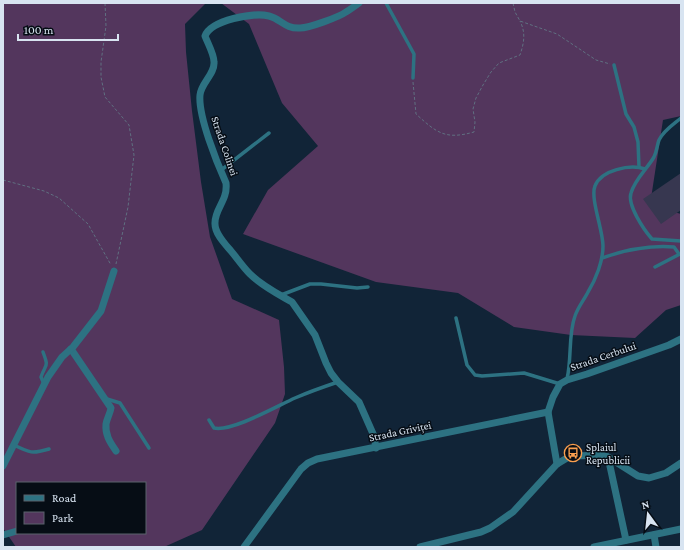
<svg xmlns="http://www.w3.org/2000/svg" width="684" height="550" viewBox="0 0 684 550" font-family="'Crimson Pro',serif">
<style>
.green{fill:#53365d;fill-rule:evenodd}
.building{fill:#373750}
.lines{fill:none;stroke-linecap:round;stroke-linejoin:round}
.path{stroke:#607081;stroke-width:1;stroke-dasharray:3 2;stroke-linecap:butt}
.lane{stroke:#2d7282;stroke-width:3.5}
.street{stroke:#2d7282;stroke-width:7}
.labels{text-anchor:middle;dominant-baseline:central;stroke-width:3;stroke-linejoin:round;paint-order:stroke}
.street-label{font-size:11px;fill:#d8e4f1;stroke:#060d15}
.poi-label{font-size:11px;fill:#d8e4f1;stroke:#060d15;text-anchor:start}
</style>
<rect width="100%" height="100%" fill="#112437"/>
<g class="green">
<path d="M3 3H206L185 24 186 52 192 111 201 182 210 237 232 299 279 320 284 367 285 394 275 423 202 530 164 547H16L3 528ZM17 483H145V533H17Z"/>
<polygon points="221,3 681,3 681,116 663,120 650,205 681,214 681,305 666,310 635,338 571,335 514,327 458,293 376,282 243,234 268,190 318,146 282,103 249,24"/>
</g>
<polygon class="building" points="681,173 681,210 661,224 643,199"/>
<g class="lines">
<g class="path">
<polyline points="105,3 106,26 101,62 101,77 105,97 129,125 134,155 128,207 116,264"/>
<polyline points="513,3 515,12 520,21 557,34 596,60 610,64"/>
<path d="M413 82 416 114C437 133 445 140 474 132L475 122 473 109 476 98 483 85 491 72 499 63 520 55C524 43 526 33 520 21"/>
<polyline points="3,180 44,191 59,198 88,224 111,265"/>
</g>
<g class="lane">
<polyline points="386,3 414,54 413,78"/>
<polyline points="614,65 626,114 634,127 638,142 639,167"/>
<path d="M681 118C674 124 664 130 659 140 657 145 657 151 654 157 647 169 635 179 631 193 627 205 644 230 652 239L681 241"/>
<polyline points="220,171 269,133"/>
<path d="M602 258C625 250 649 245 674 247L679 254"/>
<polyline points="655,267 680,254"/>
<polyline points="281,295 310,284 321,284 357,288 368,287"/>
<polyline points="456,318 467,365 475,375 482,376 524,373 560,384"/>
<path d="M43 352C49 368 46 363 41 377L44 384"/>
<path d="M567 379C572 358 568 335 575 316 578 307 584 300 588 292 596 279 603 261 603 246 603 230 590 198 595 186 601 170 630 164 645 169"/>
<polyline points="107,399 120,403 149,448"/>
<path d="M209 420 214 428C232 432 277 406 295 398 309 392 323 387 338 382"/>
<path d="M14 445C30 453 32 454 49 449"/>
</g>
<g class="street">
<path d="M359 3C355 6 351 9 346 12 339 17 309 28 300 28 285 29 281 19 269 16 254 12 211 20 205 36 208 44 214 54 214 62 215 74 201 83 200 95 198 116 217 163 226 183 228 201 214 209 215 224 215 234 225 244 231 251 237 258 243 267 250 274 262 286 278 294 292 302L315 335 326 363 331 373 338 382 359 402 374 436 376 448"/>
<path d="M71 349 111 408C110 414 107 418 106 424 105 435 110 442 116 451"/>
<polyline points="608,457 626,540"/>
<polyline points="557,464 548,412 553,397 560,384 567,380 587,374 669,345 681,339"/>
<polyline points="3,466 48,377 62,357 73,347 101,311 114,271"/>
<polyline points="3,535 17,531"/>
<polyline points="654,535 656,547"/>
<polyline points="244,547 301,469 308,463 317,459 548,412"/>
<polyline points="420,547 481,532 490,528 513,512 557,464 567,458 575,456 602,455 608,457 638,476 649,478 666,473 681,463"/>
<polyline points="594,547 681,529"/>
</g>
</g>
<defs>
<symbol id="bus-ring" viewBox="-11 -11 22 22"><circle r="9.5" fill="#060d15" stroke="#fa9f4f" stroke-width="1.5"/><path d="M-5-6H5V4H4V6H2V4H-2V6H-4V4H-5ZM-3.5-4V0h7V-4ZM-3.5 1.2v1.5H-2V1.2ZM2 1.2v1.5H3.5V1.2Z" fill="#fa9f4f"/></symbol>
</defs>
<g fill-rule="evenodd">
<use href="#bus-ring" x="563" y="443" width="20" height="20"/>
</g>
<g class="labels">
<g class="street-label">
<text transform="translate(225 146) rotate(71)">Strada Colinei</text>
<text transform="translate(603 356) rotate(-19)">Strada Cerbului</text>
<text transform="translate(400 431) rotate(-12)">Strada Griviței</text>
</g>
<g class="poi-label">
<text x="586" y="447">Splaiul<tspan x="586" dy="13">Republicii</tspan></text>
</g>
</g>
<rect width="684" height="550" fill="none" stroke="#d8e4f1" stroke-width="8"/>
<rect x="16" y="482" width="130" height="52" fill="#060d15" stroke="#5a636d"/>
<rect x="24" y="495" width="20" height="6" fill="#2d7282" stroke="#5a636d"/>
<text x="52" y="502" font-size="12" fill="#d8e4f1">Road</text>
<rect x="24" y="512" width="20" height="12" fill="#53365d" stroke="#5a636d"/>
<text x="52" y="522" font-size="12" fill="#d8e4f1">Park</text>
<g transform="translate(648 514) rotate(345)" stroke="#060d15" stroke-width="3" paint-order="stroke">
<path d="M0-3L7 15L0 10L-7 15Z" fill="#d8e4f1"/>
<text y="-6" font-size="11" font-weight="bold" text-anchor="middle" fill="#d8e4f1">N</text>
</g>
<path d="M18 34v6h100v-6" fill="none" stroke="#d8e4f1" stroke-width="2"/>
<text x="24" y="34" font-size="12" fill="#d8e4f1" stroke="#060d15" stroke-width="3" paint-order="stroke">100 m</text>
</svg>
